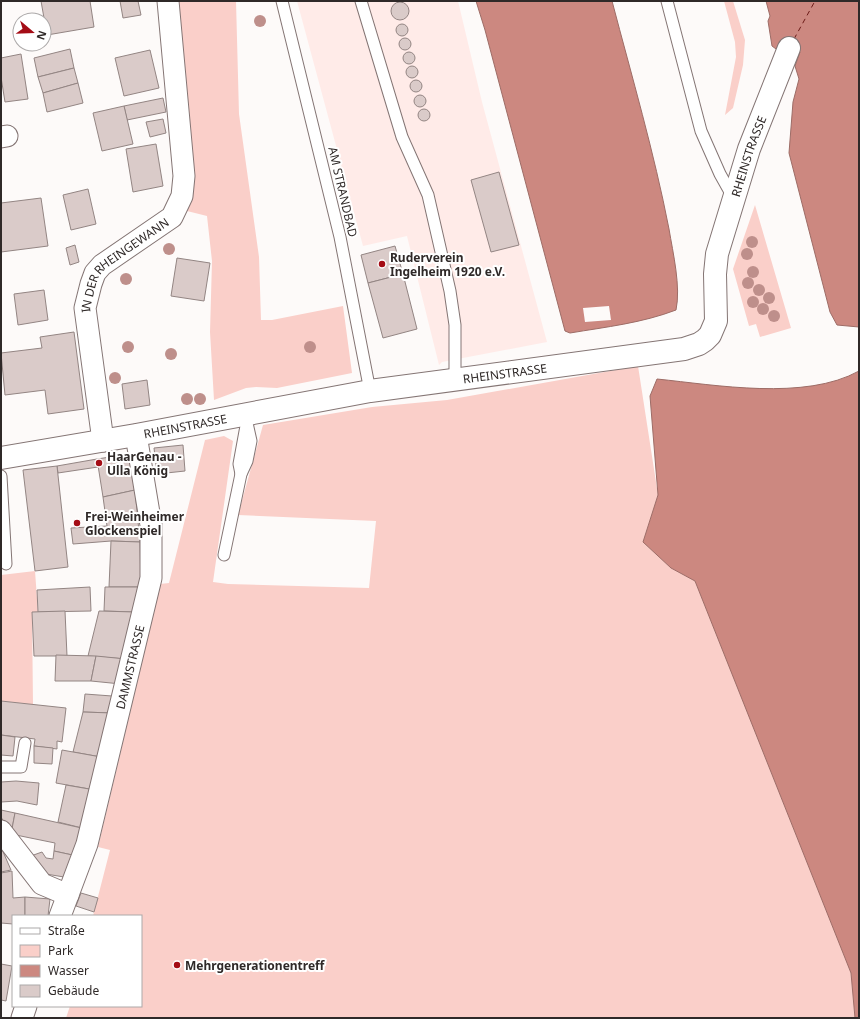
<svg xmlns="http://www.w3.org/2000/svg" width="860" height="1019" viewBox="0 0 860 1019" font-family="'Noto Sans',sans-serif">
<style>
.built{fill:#ffebe8}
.green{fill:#facfc9}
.water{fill:#cc8880;stroke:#9d6c66}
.pier{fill:#fdfaf9}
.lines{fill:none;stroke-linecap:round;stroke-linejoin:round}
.ferry{stroke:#6c1b18;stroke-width:1;stroke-dasharray:5 4;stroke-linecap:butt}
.building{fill:#dacbc9;stroke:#938583}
.service-casing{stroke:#847574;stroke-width:13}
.minor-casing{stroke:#847574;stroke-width:23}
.tertiary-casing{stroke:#847574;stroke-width:24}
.service{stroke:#fff;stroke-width:11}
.minor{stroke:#fff;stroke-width:21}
.tertiary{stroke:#fff;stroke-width:22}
.tree{fill:#be8f8b}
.poi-dot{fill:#a40c15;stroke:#fff;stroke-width:1.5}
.labels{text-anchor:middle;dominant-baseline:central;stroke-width:4;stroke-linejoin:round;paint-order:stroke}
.street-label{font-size:12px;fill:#2f2928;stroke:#fff}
.poi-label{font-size:12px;font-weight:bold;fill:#2f2928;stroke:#fff;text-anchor:start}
</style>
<rect width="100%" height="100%" fill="#fdfaf9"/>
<polygon class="built" points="297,1 458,1 482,102 547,342 442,362 439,365 407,236 363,246"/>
<g class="green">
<polygon points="177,1 236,1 239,114 259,257 261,320 272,320 343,306 352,373 277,388 256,387 246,388 214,400 210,332 212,261 207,216 187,211 192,185"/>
<polygon points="724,1 733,1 745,40 743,65 733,108 725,115 736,57 735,42"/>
<polygon points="755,205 791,328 760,337 756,324 749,326 733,269"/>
<polygon points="638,366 658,495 643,542 671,568 695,581 851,973 855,1018 66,1018 70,1006 141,1006 141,916 93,916 110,850 98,847 159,590 160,584 169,583 205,440 224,436 233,441 213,582 228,584 369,588 376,521 238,515 263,425 372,407 447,400"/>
<polygon points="35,571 38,612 32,612 33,705 1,701 1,575"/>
</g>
<g class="water">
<path d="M476 1H612C632 77 654 152 669 229 673 253 681 287 676 310 642 323 606 327 570 333L565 331 485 30Z"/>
<polygon points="766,1 859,1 859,327 837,325 830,312 789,153 793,102 799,79 795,66 800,52 779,44 776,49 772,46 768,21 770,16"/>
<path d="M859 371V1018H855L851 973 695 581 671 568 643 542 658 495 650 396 657 379C716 385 805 401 859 371Z"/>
</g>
<polygon class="pier" points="609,306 611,320 585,322 583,308"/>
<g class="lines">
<polyline class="ferry" points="794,39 815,1"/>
</g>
<g class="building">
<polygon points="41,1 90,1 94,27 47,35"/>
<polygon points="120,1 138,1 141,15 123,18"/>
<circle cx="400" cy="11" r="9"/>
<circle cx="402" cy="30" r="6"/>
<circle cx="405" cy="44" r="6"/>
<polygon points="70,49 74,68 38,77 34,58"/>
<polygon points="150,50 159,88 124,96 115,58"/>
<circle cx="409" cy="58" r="6"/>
<polygon points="21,54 28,99 5,102 1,77 1,58"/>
<circle cx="412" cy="72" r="6"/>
<polygon points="74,68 78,83 43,93 38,77"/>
<circle cx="416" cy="86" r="6"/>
<polygon points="78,83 83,103 47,112 43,93"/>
<circle cx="420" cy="101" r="6"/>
<polygon points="163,98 166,112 127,120 124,106"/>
<polygon points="124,106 133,144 102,151 93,113"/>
<circle cx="424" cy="115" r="6"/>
<polygon points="163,119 166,133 150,137 146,122"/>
<polygon points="156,144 163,186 133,192 126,149"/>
<polygon points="499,172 519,245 491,252 471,180"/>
<polygon points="88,189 96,224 71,230 63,195"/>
<polygon points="41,198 48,246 1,252 1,203"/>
<polygon points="75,245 79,262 70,265 66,248"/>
<polygon points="395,246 403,274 368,283 361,255"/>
<polygon points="177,258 210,263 204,301 171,296"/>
<polygon points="403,274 417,329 383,338 368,283"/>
<polygon points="44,290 48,320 18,325 14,294"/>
<polygon points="74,332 84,409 48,414 45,390 5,395 1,353 42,348 40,337"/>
<polygon points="147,380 150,405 125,409 122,384"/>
<polygon points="183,445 185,471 157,474 154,448"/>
<polygon points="130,454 135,490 103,497 97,459"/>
<polygon points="97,459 98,467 58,473 57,466"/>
<polygon points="57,466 68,567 35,571 23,470"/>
<polygon points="135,490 140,542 111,541 73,544 71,528 107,526 103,497"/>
<polygon points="111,541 140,542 141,587 109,587"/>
<polygon points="90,587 91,611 38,612 37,590"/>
<polygon points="105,587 141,587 135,612 104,611"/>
<polygon points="65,611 67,656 34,656 32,612"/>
<polygon points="99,611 135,612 126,659 88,656"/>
<polygon points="56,655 96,656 91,681 55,681"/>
<polygon points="96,656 126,659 121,684 91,681"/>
<polygon points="85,694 112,696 112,713 83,712"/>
<polygon points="1,701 66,708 62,742 57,741 57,749 34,746 35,739 1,735"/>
<polygon points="83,712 112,713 101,757 73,752"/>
<polygon points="1,735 15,737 13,756 1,755"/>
<polygon points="34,746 53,748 52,764 34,763"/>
<polygon points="62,750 101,757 95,790 56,783"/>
<polygon points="16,781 39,783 37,805 17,801 1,802 1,782"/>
<polygon points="66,785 95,790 86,829 58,822"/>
<polygon points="1,810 15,813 11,834 1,817"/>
<polygon points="15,813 86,829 77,856 54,851 55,843 11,834"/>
<polygon points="1,847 11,870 1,872"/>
<polygon points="54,851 77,856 70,878 40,873 28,857 42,852 46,858 53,859"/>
<polygon points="12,871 13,898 25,897 25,916 13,916 13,924 1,923 1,873"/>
<polygon points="81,893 98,898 94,912 76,906"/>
<polygon points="25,897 50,899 48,916 25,916"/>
<polygon points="1,964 12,966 6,1001 1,1000"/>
</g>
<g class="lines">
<defs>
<g id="service">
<polyline points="282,1 340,237 370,391"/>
<polyline points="361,1 402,137 428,195 450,291 455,325 455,379"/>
<polyline points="667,1 701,131 720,174 734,199"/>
<polyline points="241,474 239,464 246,426"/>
<polyline points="1,476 6,564"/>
<polyline points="224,555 241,474 247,461 251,441 247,423"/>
<polyline points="1,767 21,767 25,743"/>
</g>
<g id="minor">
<polyline points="1,137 7,136"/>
<path id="s1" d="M103 441 85 308 91 284 95 273 102 265 172 217 182 196 184 176 168 1"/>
<polyline points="1,831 42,884 68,895"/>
<path id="s2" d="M60 916 87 844 151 578V525L136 435"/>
<polyline points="22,1018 26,1006"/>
</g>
<g id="tertiary">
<path id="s3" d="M1 458 136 435 370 391 684 349 699 344 705 340 710 335 716 321 715 274 717 254 749 149 789 48"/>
</g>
</defs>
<use href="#service" class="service-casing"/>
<use href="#minor" class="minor-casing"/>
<use href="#tertiary" class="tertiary-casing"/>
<use href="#service" class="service"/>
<use href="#minor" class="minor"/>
<use href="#tertiary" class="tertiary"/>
</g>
<g class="tree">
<circle cx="260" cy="21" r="6"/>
<circle cx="752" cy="242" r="6"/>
<circle cx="169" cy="249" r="6"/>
<circle cx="747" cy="254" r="6"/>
<circle cx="753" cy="272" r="6"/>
<circle cx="126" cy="279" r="6"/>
<circle cx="748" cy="283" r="6"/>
<circle cx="759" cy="290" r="6"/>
<circle cx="769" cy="298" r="6"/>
<circle cx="753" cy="302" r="6"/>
<circle cx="763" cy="309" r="6"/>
<circle cx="774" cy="316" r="6"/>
<circle cx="128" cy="347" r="6"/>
<circle cx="310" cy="347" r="6"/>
<circle cx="171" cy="354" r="6"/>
<circle cx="115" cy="378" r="6"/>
<circle cx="187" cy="399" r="6"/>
<circle cx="200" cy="399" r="6"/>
</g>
<g class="poi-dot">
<circle cx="382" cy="264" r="4"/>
<circle cx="99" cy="463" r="4"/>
<circle cx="77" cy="523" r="4"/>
<circle cx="177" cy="965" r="4"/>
</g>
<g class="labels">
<g class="street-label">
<text stroke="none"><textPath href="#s3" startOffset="907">RHEINSTRASSE</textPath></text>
<text transform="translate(343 192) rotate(77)">AM STRANDBAD</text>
<text stroke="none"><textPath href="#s1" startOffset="195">IN DER RHEINGEWANN</textPath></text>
<text stroke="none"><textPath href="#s3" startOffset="511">RHEINSTRASSE</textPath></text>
<text stroke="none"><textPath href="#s3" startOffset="187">RHEINSTRASSE</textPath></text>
<text stroke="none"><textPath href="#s2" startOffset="259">DAMMSTRASSE</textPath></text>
</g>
<g class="poi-label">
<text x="390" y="257">Ruderverein<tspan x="390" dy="14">Ingelheim 1920 e.V.</tspan></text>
<text x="107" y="456">HaarGenau -<tspan x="107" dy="14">Ulla König</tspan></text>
<text x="85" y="516">Frei-Weinheimer<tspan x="85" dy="14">Glockenspiel</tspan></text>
<text x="185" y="965">Mehrgenerationentreff</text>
</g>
</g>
<rect width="860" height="1019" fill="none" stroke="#2f2928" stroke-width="4"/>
<rect x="12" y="915" width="130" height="92" fill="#ffffff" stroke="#aca9a9"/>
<rect x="20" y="928" width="20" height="6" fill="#ffffff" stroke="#aca9a9"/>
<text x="48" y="935" font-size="12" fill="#2f2928">Straße</text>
<rect x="20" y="945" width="20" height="12" fill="#facfc9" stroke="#aca9a9"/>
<text x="48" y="955" font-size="12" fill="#2f2928">Park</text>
<rect x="20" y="965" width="20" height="12" fill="#cc8880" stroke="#aca9a9"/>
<text x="48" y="975" font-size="12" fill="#2f2928">Wasser</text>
<rect x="20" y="985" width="20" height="12" fill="#dacbc9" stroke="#aca9a9"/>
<text x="48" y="995" font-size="12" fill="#2f2928">Gebäude</text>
<g transform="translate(32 32) rotate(109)"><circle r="19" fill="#ffffff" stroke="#aca9a9"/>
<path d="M0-3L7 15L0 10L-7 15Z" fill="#a40c15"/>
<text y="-6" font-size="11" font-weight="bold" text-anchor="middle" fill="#2f2928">N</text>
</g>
</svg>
